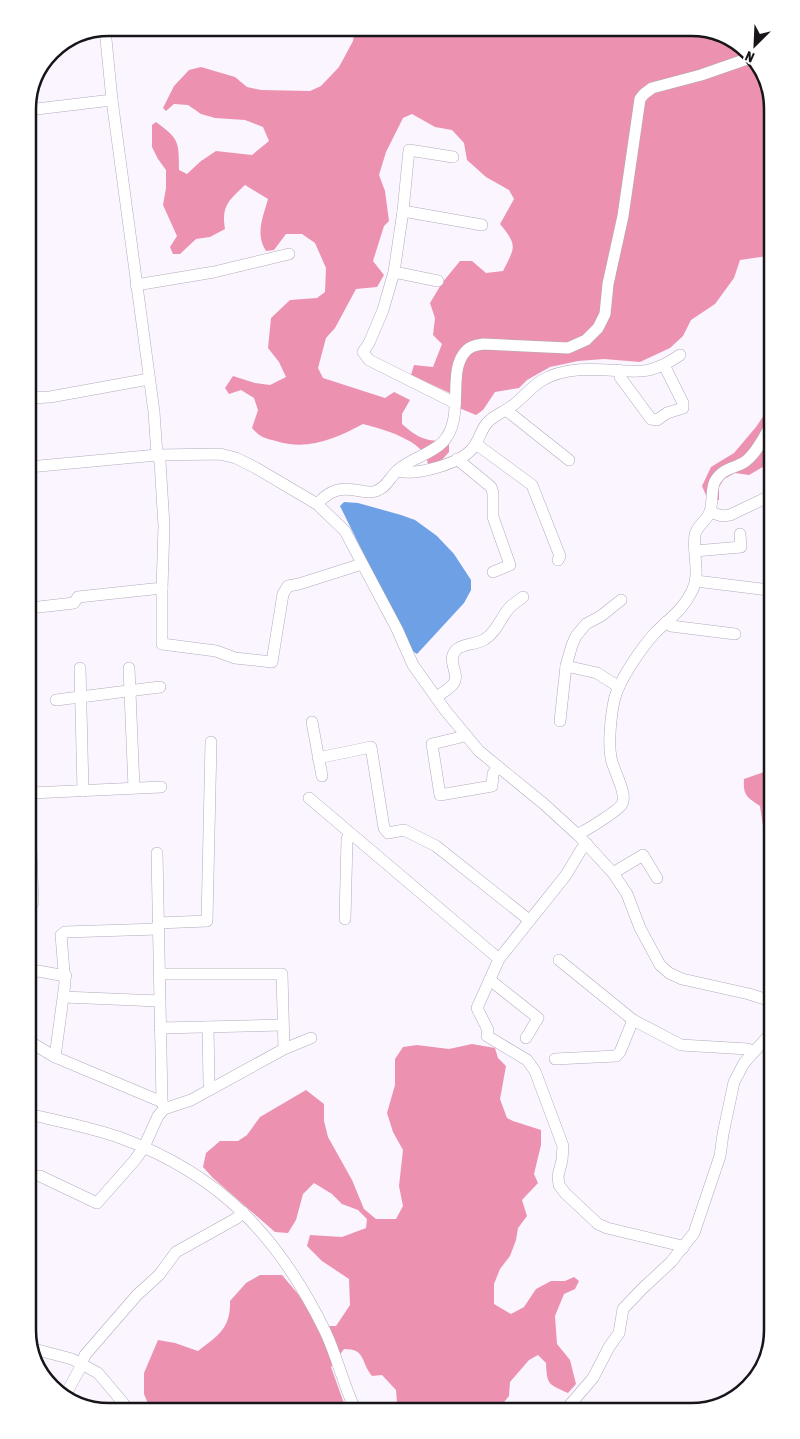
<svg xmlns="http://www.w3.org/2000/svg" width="800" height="1439" viewBox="0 0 800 1439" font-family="'Asap Condensed',sans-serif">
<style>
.forest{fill:#ec92b0}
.water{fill:#6da0e4}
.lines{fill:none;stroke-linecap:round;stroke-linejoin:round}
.minor-casing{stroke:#b2abba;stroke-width:12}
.minor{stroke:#fff;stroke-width:11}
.rim{fill:none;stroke:#17151a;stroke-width:2.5}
</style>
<rect width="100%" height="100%" fill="#faf5ff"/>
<g class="forest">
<path d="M355 28H697L737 41 766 78 767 256 740 260 734 278 715 304 691 320 683 336 670 348 640 362 604 359 578 361 550 367 527 380 519 388 495 392 483 410 476 415 459 408 452 394 411 375 414 365 433 367 442 344 433 335 435 318 430 303 442 283 460 261H472L486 273 503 271C515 247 518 246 500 224L514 199 509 190 486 177 467 160 464 143 452 130 435 127 412 114 403 118 386 152 379 175 385 191 389 221 384 226 373 261 384 275 377 287 356 289 335 328 326 338 318 368 323 378 385 398 394 392 410 400 402 414V424C420 440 425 440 449 442V452L441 461 428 464C425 440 382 429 363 424 335 439 307 451 276 441 264 438 260 437 252 428L258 410 254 398 241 390 229 394 225 388 233 376 255 383 270 385 286 377 279 362 268 348 271 318 290 300 317 298 325 292 326 268 315 243 302 234H286L274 250 266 251C255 234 263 217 268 199L245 185C229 200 221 206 225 229L210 237 196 239 180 254H173L170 247 177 236 163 205 166 188V170L158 159 152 147V125L156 122C179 139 179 141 179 170L187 174 201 161 216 151 252 155 269 141 263 127 245 120 215 118 201 114 188 105 174 104 166 111 163 108 174 86 189 70 201 67 235 77 247 87 261 90 310 91 321 86 339 67 353 41Z"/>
<polygon points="768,409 768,464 749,475 735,473 724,479 719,487 719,500 708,500 702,486 711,467 734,453 756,427"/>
<path d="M770 770V832L763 826 760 806C747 797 743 796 744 779Z"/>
<path d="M472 1044 495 1048 498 1058 506 1066 500 1099 507 1118 513 1121 541 1130V1145L534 1174 538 1183 522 1200 527 1216 518 1228 516 1240 510 1256 500 1269 494 1284V1304L511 1314 524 1307 536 1289 551 1281H565L574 1277 579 1281 575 1289 564 1294 555 1316 557 1344 570 1360 576 1384 568 1393C548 1384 547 1385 546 1363L538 1355 529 1360 510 1382 509 1396 500 1407 473 1408 467 1404 453 1406 452 1408H401L397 1403 396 1390 382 1375 372 1376C360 1361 366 1349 344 1349L331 1367 346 1409 151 1411 144 1394V1373L158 1340 175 1343 198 1351C218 1336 231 1328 230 1301L246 1283 260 1275H282L298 1294 319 1326H336L350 1305 349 1279 322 1261 307 1246 310 1235 342 1237 366 1228 367 1219 358 1210 342 1204 332 1194 314 1183 303 1194 296 1220 288 1233 275 1232 213 1178 203 1167 206 1153 220 1141H238L247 1135 260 1117 306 1090 324 1104V1121L328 1137 352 1180 364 1209 376 1219H396L403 1206 399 1186 403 1150 393 1132 387 1113 395 1085V1059L403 1047 417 1045 449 1049Z"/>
</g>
<polygon class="water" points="344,502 358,503 401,515 415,520 437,536 454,554 471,580 471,590 464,603 417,654 411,650 340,506"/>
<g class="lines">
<defs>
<g id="minor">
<polyline points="28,110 112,100"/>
<polyline points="453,157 409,150 403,211 394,272 383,310 369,343 363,352 369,360 455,403"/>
<polyline points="403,211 482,225"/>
<polyline points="394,272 438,281"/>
<polyline points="136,285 214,272 289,254"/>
<polyline points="619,370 620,377 651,419 657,420 667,413 683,408 683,403 664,365"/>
<polyline points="29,398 50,397 149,379"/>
<polyline points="506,410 569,460"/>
<polyline points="476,444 532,485 560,556 558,560"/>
<polyline points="457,459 491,487 493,493 493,517 510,565 493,572"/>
<polyline points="29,467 157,455 220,454 236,458 256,468 317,504 345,531 397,629 413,665 445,710 479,751 544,804 579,836 613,873 627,894 640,928 660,965 669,973 682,979 749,994 771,1001"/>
<path d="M397 471C416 476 459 464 472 449 479 442 480 431 487 423 494 415 504 412 512 406 522 399 530 388 541 381 565 366 596 369 623 371 631 371 641 372 649 370 661 367 670 362 680 355"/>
<path d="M317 504C331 489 341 487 361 491 366 492 371 493 376 491 386 488 390 477 398 470 411 458 430 455 443 442 466 417 446 371 466 351 470 346 477 345 483 344L568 348 586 340 598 328 605 314 608 284 623 216 640 99 644 94 652 88 701 75 750 58"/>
<polyline points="710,512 722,516 730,515 768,497"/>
<polyline points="695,551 741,547 740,534"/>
<polyline points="696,581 769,590"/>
<polyline points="162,588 162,644 216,651 235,658 272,662 283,594 288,586 299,584 362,564"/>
<polyline points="30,608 74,603 78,597 162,588 164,526 160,461 157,455 154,412 112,100 105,29"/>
<polyline points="666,622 671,626 735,634"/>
<polyline points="566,666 572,645 576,636 586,624 601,616 621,600"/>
<polyline points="80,668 83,791"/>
<polyline points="129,668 134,788"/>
<path d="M436 697C442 693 450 689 454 683 460 673 446 661 456 650 463 643 477 645 485 639 497 632 501 616 511 606 515 603 519 600 523 597"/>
<polyline points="56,700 160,687"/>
<polyline points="560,721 566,666 597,673 619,687"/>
<polyline points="312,722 322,776"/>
<polyline points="465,734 461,737 432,744 440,795 492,786 493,774 497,767"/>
<polyline points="318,758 371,747 384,828 388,833 404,830 436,846 529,920"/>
<polyline points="31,793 161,787"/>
<polyline points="309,798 499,959"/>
<path d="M579 836 582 832C590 828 619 810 622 804 628 794 613 770 611 758 608 742 611 713 615 697 620 679 642 647 655 633 669 619 683 610 692 591 701 574 692 554 695 535 696 527 706 521 709 514 714 503 710 491 715 481 723 467 735 469 746 461 756 453 762 441 768 430"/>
<polyline points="587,844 581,850 566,875 499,959 477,1008 488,1030 487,1036 527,1060 535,1071 563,1146 562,1160 558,1176 559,1185 565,1193 598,1224 607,1228 678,1245 683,1248"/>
<polyline points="31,848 33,903"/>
<polyline points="157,853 162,1102 164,1107"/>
<polyline points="613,873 643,855 657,878"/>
<polyline points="345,919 347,840 349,832"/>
<polyline points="158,923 207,921 211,742"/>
<polyline points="158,929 65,932 61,935 65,983 55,1057 162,1102"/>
<polyline points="559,960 633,1020 681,1045 748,1049 752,1053"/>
<polyline points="32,970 66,976"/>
<polyline points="160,974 282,974 284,1049"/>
<polyline points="490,980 538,1018 526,1038"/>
<polyline points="64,997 159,1001"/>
<polyline points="208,1027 209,1084 211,1089"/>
<polyline points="160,1028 282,1025"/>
<polyline points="32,1043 55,1057"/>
<polyline points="555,1059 616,1056 620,1052 633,1020"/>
<path d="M33 1115C62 1122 93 1128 121 1138 221 1175 279 1237 325 1331 337 1356 343 1384 355 1409"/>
<polyline points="40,1176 97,1203 135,1160 144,1147 158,1116 164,1109 191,1100 284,1049 311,1038"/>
<polyline points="34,1349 72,1359 98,1373 130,1411"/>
<polyline points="62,1396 67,1392 79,1370 85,1355 137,1295 159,1275 176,1252 237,1218 243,1212"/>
<polyline points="568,1407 593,1378 609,1347 619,1333 623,1309 642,1289 671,1262 694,1233 720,1156 723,1134 734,1082 744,1063 771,1033"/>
</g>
</defs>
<use href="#minor" class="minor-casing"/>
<use href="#minor" class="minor"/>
</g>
<path d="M0 0H800V1439H0ZM109 36H691A73 73 0 0 1 764 109V1330A73 73 0 0 1 691 1403H109A73 73 0 0 1 36 1330V109A73 73 0 0 1 109 36Z" fill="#fff" fill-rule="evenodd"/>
<path class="rim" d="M109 36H691A73 73 0 0 1 764 109V1330A73 73 0 0 1 691 1403H109A73 73 0 0 1 36 1330V109A73 73 0 0 1 109 36Z"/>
<g transform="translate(755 45) rotate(204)" stroke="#ffffff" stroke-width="4" paint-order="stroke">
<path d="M0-4L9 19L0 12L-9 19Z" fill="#17151a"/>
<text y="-8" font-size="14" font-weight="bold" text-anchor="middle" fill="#17151a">N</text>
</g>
</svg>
